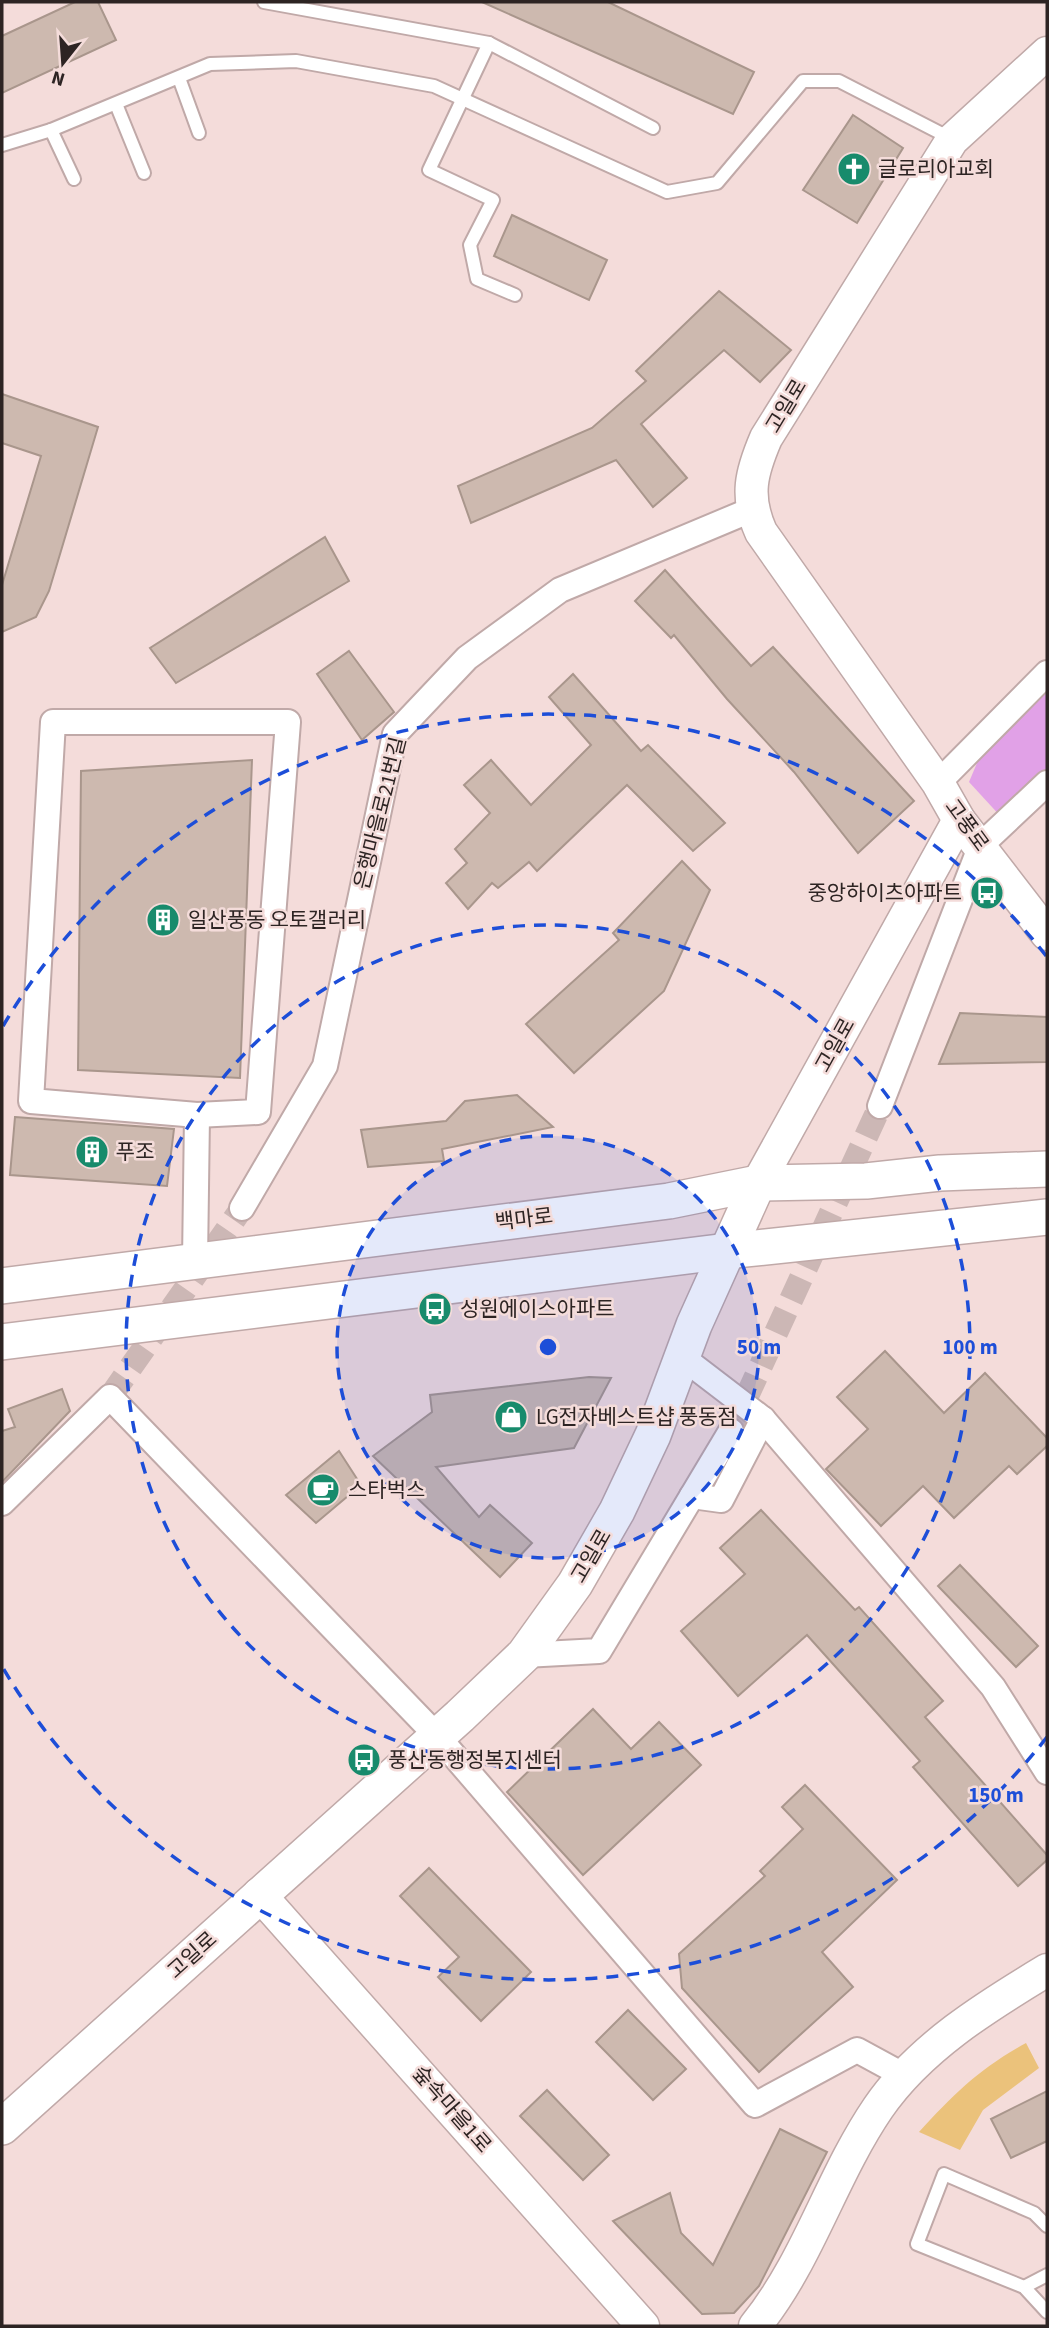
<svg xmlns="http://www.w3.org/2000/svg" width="1049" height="2328" viewBox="0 0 1049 2328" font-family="'Source Sans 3','Noto Sans KR',sans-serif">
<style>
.green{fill:#ebc27b}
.water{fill:#e1a1e7}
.building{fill:#cdb9af;stroke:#a9968c;stroke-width:2}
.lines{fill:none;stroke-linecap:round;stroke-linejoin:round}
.minor-tunnel{stroke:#ccb7b5;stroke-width:24;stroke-dasharray:24 12;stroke-linecap:butt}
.service-casing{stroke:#c0a9a8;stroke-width:16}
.minor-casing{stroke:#c0a9a8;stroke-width:28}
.tertiary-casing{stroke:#c0a9a8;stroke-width:35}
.secondary-casing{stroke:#c0a9a8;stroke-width:38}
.service{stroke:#fff;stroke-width:12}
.minor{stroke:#fff;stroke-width:24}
.tertiary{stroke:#fff;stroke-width:32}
.secondary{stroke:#fff;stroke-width:35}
.ring{fill:none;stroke:#1d4ed8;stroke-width:3.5;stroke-dasharray:12 9}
.labels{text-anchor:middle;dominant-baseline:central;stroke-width:5;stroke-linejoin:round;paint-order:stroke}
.poi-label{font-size:21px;fill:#2d2423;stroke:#f4dcda;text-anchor:start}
.street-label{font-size:21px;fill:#2d2423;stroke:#f4dcda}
.centre{fill:#1d4ed8;stroke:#f4dcda;stroke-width:3.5}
.ring-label{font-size:21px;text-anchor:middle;font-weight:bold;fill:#1d4ed8;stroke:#f4dcda;stroke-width:5;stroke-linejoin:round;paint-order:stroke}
</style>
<rect width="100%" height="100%" fill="#f4dcda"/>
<path class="green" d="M1026 2043 1039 2068 983 2110 960 2150 919 2132C955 2093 979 2069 1026 2043Z"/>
<polygon class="water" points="1047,686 1047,774 1003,819 969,782 980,756"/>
<g class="building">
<polygon points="75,2 98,2 116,40 2,93 2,36"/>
<polygon points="482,2 608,2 754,72 733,114"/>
<polygon points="853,115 903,148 857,223 803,190"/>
<polygon points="512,215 607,260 589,300 494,256"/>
<polygon points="719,291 791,350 760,382 724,350 641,424 687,478 653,507 616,460 471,523 458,486 592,428 646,381 636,371"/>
<polygon points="2,394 98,427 49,591 36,617 2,632 2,585 41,456 2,443"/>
<polygon points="325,537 349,581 176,683 150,648"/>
<polygon points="665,570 751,666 773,647 914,801 858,853 794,772 727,699 674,635 671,638 635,601"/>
<polygon points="349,651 394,712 362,740 317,674"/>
<polygon points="573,674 641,751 648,745 725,823 693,851 627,785 537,871 529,862 498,888 492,883 468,909 446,883 467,863 455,849 490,813 464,785 491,760 531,805 591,745 549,697"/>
<polygon points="252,760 240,1078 78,1070 81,771"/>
<polygon points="682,861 710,890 664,991 574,1073 526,1024 619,940 613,933"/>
<polygon points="960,1013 1047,1017 1047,1062 939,1064"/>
<polygon points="517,1095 553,1127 442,1149 444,1161 368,1167 361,1130 446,1121 465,1101"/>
<polygon points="15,1117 174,1129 167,1186 10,1175"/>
<polygon points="885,1351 944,1413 985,1373 1047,1438 1047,1446 1017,1474 1009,1466 954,1518 923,1486 881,1526 826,1469 868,1429 837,1397"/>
<polygon points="589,1377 611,1378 574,1448 436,1467 479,1517 490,1505 532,1543 500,1577 373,1456 432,1412 430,1395"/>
<polygon points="62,1389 70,1411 2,1482 2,1431 15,1427 8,1409"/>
<polygon points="339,1451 361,1485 316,1523 286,1495"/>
<polygon points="761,1510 855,1610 859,1607 943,1701 925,1717 1047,1855 1047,1860 1018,1886 913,1767 920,1761 807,1635 738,1696 681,1631 745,1574 720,1548"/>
<polygon points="960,1565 1038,1646 1016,1667 938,1586"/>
<polygon points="593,1709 631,1749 659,1722 701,1765 583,1875 507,1792"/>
<polygon points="805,1785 897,1880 822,1952 853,1987 759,2072 682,1988 679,1954 765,1876 760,1871 803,1829 782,1807"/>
<polygon points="429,1868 531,1972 481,2021 438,1977 459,1957 400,1896"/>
<polygon points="628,2010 686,2069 653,2100 596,2042"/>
<polygon points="547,2090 609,2155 583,2180 520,2116"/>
<polygon points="1047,2091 1047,2141 1011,2158 991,2119"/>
<polygon points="780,2129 827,2152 759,2286 734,2313 702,2314 613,2221 670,2193 681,2233 713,2265"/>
</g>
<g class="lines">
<g class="minor-tunnel">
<polyline points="110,1397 242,1208"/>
<polyline points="731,1431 880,1106"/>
</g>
<defs>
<g id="service">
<polyline points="264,2 489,43 653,128"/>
<polyline points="489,43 429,170 493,200 470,245 477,279 515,295"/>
<polyline points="179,78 199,133"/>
<polyline points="116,104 144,173"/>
<polyline points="51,130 74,179"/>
<polyline points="2,145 51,130 210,64 296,61 434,86 667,192 717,183 803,81 839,81 952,139"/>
<polyline points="1047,2226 1034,2213 944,2174 917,2244 1024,2287 1047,2312"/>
<polyline points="1024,2287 1047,2275"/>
</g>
<g id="minor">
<polygon points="53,722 288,722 258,1112 197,1115 31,1101"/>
<polyline points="938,783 1047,673"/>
<polyline points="880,1106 981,845 1047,783"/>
<polyline points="242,1208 325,1066 395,734 467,658 560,590 751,510"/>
<polyline points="195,1261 197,1115"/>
<polyline points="682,1357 763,1419 993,1687 1047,1772"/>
<polyline points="692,1496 721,1500 763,1419"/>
<polyline points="2,1503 110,1397 438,1737 755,2105 857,2050 903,2075"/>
<polyline points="524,1655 599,1651 731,1431"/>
</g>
<g id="tertiary">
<path d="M1047 53 952 140 766 438C751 473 745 496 761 532L938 783 959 820 1047 934"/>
<polyline points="758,1183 959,820"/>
<polyline points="259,1894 643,2326"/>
<path d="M755 2326C808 2261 831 2177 878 2108 919 2048 987 2006 1047 1970"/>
</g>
<g id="secondary">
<polyline points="2,1286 669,1201 758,1183 866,1181 940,1173 1047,1169"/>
<polyline points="2,1342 727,1251 1047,1217"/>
<polyline points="2,2127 460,1716 524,1655 575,1584 617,1511 653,1435 694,1325 758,1183"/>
</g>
</defs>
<use href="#service" class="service-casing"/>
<use href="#minor" class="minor-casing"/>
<use href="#tertiary" class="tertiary-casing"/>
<use href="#secondary" class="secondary-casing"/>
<use href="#service" class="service"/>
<use href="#minor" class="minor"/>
<use href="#tertiary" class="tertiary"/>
<use href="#secondary" class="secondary"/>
</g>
<circle cx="548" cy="1347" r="211" fill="#1d4ed8" fill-opacity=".12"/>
<g class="ring">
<circle cx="548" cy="1347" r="211"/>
<circle cx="548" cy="1347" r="422"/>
<path d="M1047 1737A633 633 0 0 1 3 1668M3 1026A633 633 0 0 1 1047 957"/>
</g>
<defs>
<symbol id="church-disc" viewBox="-11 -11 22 22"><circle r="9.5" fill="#188b6c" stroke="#f4dcda"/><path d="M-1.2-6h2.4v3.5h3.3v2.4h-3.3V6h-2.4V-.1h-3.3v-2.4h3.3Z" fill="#fff"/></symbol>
<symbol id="bus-disc" viewBox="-11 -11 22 22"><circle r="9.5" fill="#188b6c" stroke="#f4dcda"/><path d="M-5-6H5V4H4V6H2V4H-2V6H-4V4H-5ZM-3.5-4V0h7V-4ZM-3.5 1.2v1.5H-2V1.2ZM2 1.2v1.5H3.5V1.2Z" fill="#fff"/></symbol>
<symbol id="building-disc" viewBox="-11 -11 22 22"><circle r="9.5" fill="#188b6c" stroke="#f4dcda"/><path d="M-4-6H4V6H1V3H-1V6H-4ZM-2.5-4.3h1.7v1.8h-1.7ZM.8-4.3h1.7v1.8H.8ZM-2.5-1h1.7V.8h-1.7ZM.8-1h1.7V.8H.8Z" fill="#fff"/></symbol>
<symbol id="shop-disc" viewBox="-11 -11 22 22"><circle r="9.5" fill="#188b6c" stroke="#f4dcda"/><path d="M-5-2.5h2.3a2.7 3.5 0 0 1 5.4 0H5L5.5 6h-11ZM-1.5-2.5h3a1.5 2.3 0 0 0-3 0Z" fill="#fff"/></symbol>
<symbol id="cafe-disc" viewBox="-11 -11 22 22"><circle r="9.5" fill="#188b6c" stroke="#f4dcda"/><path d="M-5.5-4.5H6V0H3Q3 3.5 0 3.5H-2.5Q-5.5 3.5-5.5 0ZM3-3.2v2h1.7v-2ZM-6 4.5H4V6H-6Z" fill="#fff"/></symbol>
</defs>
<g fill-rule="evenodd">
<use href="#church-disc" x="835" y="150" width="38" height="38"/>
<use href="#bus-disc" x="968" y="874" width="38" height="38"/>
<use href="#building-disc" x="144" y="901" width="38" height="38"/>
<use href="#building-disc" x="73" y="1133" width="38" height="38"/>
<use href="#bus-disc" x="416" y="1290" width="38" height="38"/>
<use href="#shop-disc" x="492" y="1398" width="38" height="38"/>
<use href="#cafe-disc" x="304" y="1471" width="38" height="38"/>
<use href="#bus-disc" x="345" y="1741" width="38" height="38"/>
</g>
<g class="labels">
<g class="poi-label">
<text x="878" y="169">글로리아교회</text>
<text x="962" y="893" text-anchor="end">중앙하이츠아파트</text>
<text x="188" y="920">일산풍동 오토갤러리</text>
<text x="116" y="1152">푸조</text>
<text x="460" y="1309">성원에이스아파트</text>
<text x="536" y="1417">LG전자베스트샵 풍동점</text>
<text x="348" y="1490">스타벅스</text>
<text x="388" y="1760">풍산동행정복지센터</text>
</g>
<g class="street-label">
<text transform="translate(786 406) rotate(-59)">고일로</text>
<text transform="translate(380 813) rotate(-76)">은행마을로21번길</text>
<text transform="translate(967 825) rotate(54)">고풍로</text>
<text transform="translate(835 1045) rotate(-61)">고일로</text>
<text transform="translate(524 1219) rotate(-7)">백마로</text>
<text transform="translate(591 1556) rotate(-60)">고일로</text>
<text transform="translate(192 1955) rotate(-42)">고일로</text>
<text transform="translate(452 2109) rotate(49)">숲속마을1로</text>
</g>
</g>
<circle cx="548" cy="1347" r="10" class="centre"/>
<g class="ring-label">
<text x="759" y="1354">50 m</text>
<text x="970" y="1354">100 m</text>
<text x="996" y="1802">150 m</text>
</g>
<rect width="1049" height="2328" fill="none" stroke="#2d2423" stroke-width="7"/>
<g transform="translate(63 63) rotate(197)" stroke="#f4dcda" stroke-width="5" paint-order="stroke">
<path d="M0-5L12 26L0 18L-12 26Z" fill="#2d2423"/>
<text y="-10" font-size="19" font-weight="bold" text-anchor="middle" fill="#2d2423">N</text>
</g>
</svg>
